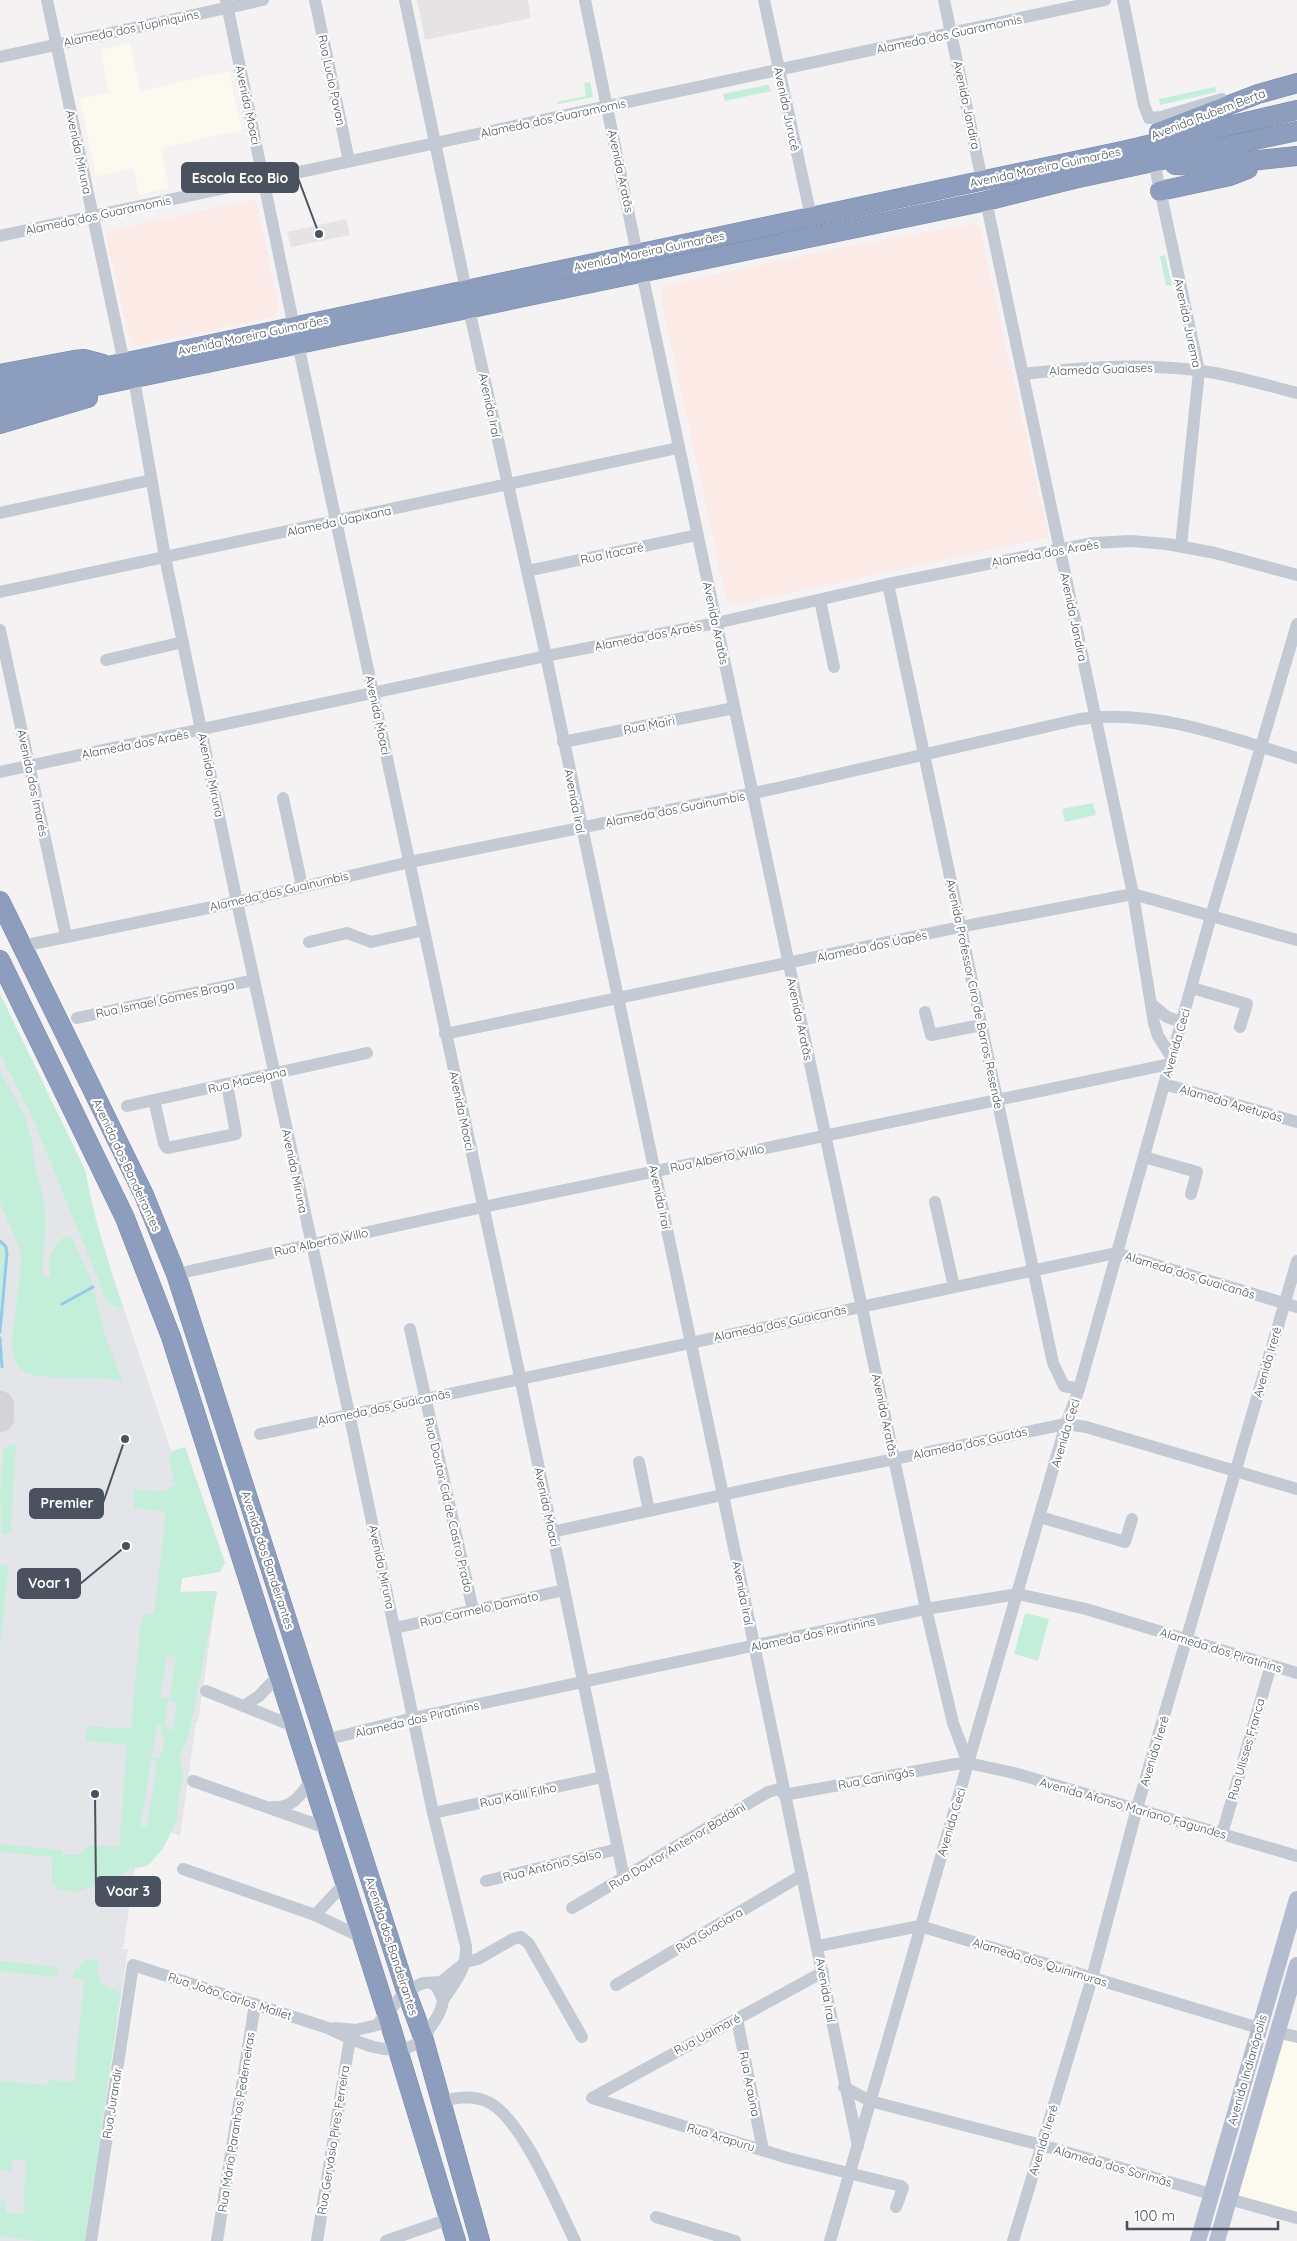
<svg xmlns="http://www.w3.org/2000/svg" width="1297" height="2241" viewBox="0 0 1297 2241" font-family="Quicksand,sans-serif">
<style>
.commercial{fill:#fcfaee}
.education{fill:#e5e3e4}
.medical{fill:#fbeae5}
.airport{fill:#e4e5e9}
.green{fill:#c3efda;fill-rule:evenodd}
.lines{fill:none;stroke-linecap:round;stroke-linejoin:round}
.stream{stroke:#92cbea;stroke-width:3}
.taxiway{stroke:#d4d4d7;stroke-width:28}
.highway-casing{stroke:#78a;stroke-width:20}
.minor{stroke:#c3cad3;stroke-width:12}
.major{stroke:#b3bdcf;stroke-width:16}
.highway{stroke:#8c9dbe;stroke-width:19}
.labels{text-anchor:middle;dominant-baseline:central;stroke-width:4.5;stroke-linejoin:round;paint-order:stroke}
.street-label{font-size:12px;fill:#4a525f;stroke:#fff}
.leader{fill:none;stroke:#4a525f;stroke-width:2}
.callout-dot{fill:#4a525f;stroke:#fff;stroke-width:2}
.callout{fill:#4a525f;stroke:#4a525f;stroke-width:2}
.callout-label{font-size:14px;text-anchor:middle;font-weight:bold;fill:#fff}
</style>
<rect width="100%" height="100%" fill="#f4f2f2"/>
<g class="commercial">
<polygon points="130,43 140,91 229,71 242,130 161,148 169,188 139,195 133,168 96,176 80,99 109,93 101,50"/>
<polygon points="1282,2036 1297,2041 1297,2215 1234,2197"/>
</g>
<g class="education">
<polygon points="417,0 528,0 531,18 425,40"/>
<polygon points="346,219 350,235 291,247 287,232"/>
</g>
<g class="medical">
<polygon points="251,200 257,204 279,307 273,317 137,346 130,342 106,235 110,231"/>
<polygon points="974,224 979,227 980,231 1049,537 738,604 730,603 726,597 661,298 663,288 672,284 820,252"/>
</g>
<polygon class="airport" points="0,994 85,1170 90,1198 110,1267 171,1451 185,1447 225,1563 220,1572 182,1578 180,1592 217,1591 198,1722 196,1722 180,1836 160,1828 141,1827 123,1949 128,1949 85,2241 0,2241"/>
<g class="green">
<polygon points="590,82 593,97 558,104 557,102 586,96 584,83"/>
<polygon points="766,85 769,86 771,91 725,101 723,94"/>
<polygon points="1215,87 1216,92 1160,105 1159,99"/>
<polygon points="1165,255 1172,285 1166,286 1160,256"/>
<polygon points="1093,803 1096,815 1065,822 1062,809"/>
<polygon points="0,994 85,1170 96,1222 123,1309 111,1305 106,1299 31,1114 0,1054"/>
<path d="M0 1071 24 1115 32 1141 35 1167 44 1199 46 1228 42 1272 45 1277H49C51 1272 50 1271 49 1266 47 1255 56 1244 64 1237L71 1236 92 1282 104 1332 123 1382 111 1379C93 1378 38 1380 25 1372 15 1366 13 1356 12 1345L21 1262 19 1247 0 1203Z"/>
<polygon points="0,1242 5,1247 7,1261 0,1321"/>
<polygon points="13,1444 16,1447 11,1531 7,1534 2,1533 0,1498 3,1451 7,1446"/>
<path d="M185 1447 225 1563 220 1572 182 1578 180 1592 217 1591 189 1735 179 1758 184 1774 179 1795 176 1823 163 1848 153 1860 147 1866 130 1869 117 1878 76 1892 58 1890 52 1882V1857L0 1852V1844L63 1850V1855H79L91 1845 119 1847 127 1745 86 1741 87 1726 131 1729 140 1627 145 1613 154 1614 166 1512 134 1508V1490L163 1491 176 1485 168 1460 172 1452ZM167 1656 176 1657 169 1699 160 1697ZM168 1701 177 1703 173 1730 166 1729 167 1724 165 1723ZM158 1723 162 1727 160 1735 165 1736 160 1758H151ZM151 1761 157 1762 147 1827 140 1826Z"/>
<polygon points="0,1564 7,1566 8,1569 0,1647"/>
<polygon points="1025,1613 1049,1619 1038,1661 1014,1654"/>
<polygon points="87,1959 100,1961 97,1968 101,1983 121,1994 85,2241 36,2241 0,2236 0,2201 6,2201 6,2213 23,2214 26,2160 12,2159 11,2171 0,2170 0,2081 48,2085 49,2080 74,2082 84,1980 72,1978 75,1970"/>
<polygon points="0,1961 57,1967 58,1977 0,1971"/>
</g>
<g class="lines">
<g class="stream">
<polyline points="0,1241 6,1247 7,1253 0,1332"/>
<polyline points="62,1304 93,1287"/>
<polyline points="0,1338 2,1367"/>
</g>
<polyline class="taxiway" points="0,1405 0,1418"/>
<defs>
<g id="highway">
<polyline points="1159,132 1258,94 1297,83"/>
<polyline points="1175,165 1203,166 1297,156"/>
<polyline points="1160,191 1230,176 1248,169"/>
<polyline points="0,374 74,360 84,359 103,364"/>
<polyline points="0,389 1122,151 1297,110"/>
<polyline points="0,406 986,201 1074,179 1297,131"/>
<polyline points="0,424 88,398"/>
<polyline points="0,901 144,1195 176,1274 406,1991 423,2037 480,2241"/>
<polyline points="0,960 125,1218 171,1337 387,2014 456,2241"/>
</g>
</defs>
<use href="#highway" class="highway-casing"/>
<g class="minor">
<polyline points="47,0 124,363"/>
<polyline points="226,0 294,327"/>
<polyline points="315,0 349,161"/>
<polyline points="405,0 466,290"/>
<polyline points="585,0 637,254"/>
<polyline points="764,0 811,217"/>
<polyline points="944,0 982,180"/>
<polyline points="1123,0 1144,105 1149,118 1161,117 1222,99"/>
<polyline points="0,57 263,0"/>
<polyline points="1154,162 1199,371 1181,546"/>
<polyline points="986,201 1133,894 1154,1023 1158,1036 1172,1058"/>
<polyline points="0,236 1105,0"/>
<polyline points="642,273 926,1609 953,1723 968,1763"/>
<polyline points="469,309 546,656 723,1495 858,2146"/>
<polyline points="298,344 520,1377 624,1878"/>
<path d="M1023 374C1086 367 1151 362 1215 373 1242 378 1270 386 1297 393"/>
<path d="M134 379 165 557 237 902 352 1427 433 1813 466 1946C467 1969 455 1982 443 2000"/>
<polyline points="0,513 151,480"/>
<polyline points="527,571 697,535"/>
<polyline points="888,584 1053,1363 1064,1386 1079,1389"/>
<polyline points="0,592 678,448"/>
<polyline points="820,600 834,667"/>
<polyline points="0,630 66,936"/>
<polyline points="106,660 183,642"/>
<polyline points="563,742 734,708"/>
<polyline points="0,772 546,656 716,623 888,584 1093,543 1131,541 1167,544 1215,553 1297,575"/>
<polyline points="283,798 302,886"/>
<polyline points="309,942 347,933 371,942 424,930"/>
<path d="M22 946 237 902 410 862 773 789 1080 719C1153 708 1228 737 1297 758"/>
<polyline points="1192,988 1247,1004 1240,1027"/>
<polyline points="1151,1004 1167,1017 1181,1022"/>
<polyline points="925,1012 931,1035 981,1025"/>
<polyline points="77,1018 254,980"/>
<polyline points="445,1034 960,927 1133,894 1297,940"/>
<polyline points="1164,1084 1297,1122"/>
<polyline points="154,1100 164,1144 167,1148 236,1134 227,1084"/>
<polyline points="127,1106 367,1053"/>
<polyline points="1144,1157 1197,1172 1191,1194"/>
<polyline points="935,1202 954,1287"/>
<polyline points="176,1274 483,1207 1170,1064"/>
<polyline points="410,1329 473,1610"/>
<polyline points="260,1434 1116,1253 1297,1307"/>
<polyline points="639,1462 649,1511"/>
<polyline points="1040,1517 1125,1542 1132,1519"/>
<polyline points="552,1532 791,1480 1066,1424 1086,1427 1297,1489"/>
<polyline points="395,1628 564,1590"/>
<polyline points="206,1691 293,1726"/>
<polyline points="244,1706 259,1696 278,1676"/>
<polyline points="325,1740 413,1718 926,1609 1018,1594 1086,1609 1297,1673"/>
<polyline points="193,1781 326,1828"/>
<polyline points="784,1795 956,1764 968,1763 1014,1773 1297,1856"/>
<path d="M273 1807C292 1809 300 1795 311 1781"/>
<polyline points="433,1813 603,1777"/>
<polyline points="1222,1834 1271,1665"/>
<polyline points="183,1869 315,1915 361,1937"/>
<polyline points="486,1881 618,1849"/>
<polyline points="572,1908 768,1792 783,1788"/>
<polyline points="315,1915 344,1884"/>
<polyline points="818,1946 920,1926 1259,2028"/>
<polyline points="823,1972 592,2098 788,2158 901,2186 903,2188 896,2207"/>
<polyline points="616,1985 802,1875"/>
<polyline points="737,2019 763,2150"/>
<polyline points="335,2028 356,2030 377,2025 406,1991 423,1983 441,1982 466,1962 478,1959 513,1939 521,1937 529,1944 582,2037"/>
<polyline points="1277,2032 1297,2037"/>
<polyline points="844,2087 870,2101 1041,2145 1211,2194"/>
<path d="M441 2101C456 2098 471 2095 486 2101 521 2115 558 2207 575 2241"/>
<polyline points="1229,2199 1297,2218"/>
<polyline points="656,2217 735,2241"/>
<path d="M91 2241 133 1965 328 2028C351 2039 392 2061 417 2043 422 2039 426 2033 430 2028 436 2020 442 2011 443 2000L437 1987 432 1983"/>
<polyline points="217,2241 255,2004"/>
<polyline points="317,2241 350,2038"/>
<polyline points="386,2241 449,2219"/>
<polyline points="830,2241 1066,1424 1079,1389 1211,916 1297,624"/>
<polyline points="1013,2241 1092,1978 1137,1808 1297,1261"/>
</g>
<g class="major">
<polyline points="1198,2241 1297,1899"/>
<polyline points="1217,2241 1297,1965"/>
</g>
<use href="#highway" class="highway"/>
</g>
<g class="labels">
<g class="street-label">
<text transform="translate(131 28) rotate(-12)">Alameda dos Tupiniquins</text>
<text transform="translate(949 34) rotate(-12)">Alameda dos Guaramomis</text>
<text transform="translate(332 80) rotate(78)">Rua Lucio Pavan</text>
<text transform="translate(248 105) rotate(78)">Avenida Moaci</text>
<text transform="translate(967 105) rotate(78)">Avenida Jandira</text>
<text transform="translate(787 109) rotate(78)">Avenida Jurucê</text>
<text transform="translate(1208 114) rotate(-21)">Avenida Rubem Berta</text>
<text transform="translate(553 118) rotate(-12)">Alameda dos Guaramomis</text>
<text transform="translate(79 152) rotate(78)">Avenida Miruna</text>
<text transform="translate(1045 167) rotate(-12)">Avenida Moreira Guimarães</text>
<text transform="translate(621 171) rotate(78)">Avenida Aratãs</text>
<text transform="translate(98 215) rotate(-12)">Alameda dos Guaramomis</text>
<text transform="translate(649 251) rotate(-12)">Avenida Moreira Guimarães</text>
<text transform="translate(1188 323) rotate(78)">Avenida Jurema</text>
<text transform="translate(253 335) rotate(-12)">Avenida Moreira Guimarães</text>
<text transform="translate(1101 369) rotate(-2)">Alameda Guaiases</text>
<text transform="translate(490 405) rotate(78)">Avenida Iraí</text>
<text transform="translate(339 521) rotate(-12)">Alameda Uapixana</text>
<text transform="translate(612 553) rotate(-12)">Rua Itacaré</text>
<text transform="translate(1045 553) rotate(-10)">Alameda dos Araês</text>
<text transform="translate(1074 617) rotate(78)">Avenida Jandira</text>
<text transform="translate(716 623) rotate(78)">Avenida Aratãs</text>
<text transform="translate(648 636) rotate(-11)">Alameda dos Araês</text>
<text transform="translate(378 715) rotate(78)">Avenida Moaci</text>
<text transform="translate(649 725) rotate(-11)">Rua Mairi</text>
<text transform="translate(135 744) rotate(-11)">Alameda dos Araês</text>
<text transform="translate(211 775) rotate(78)">Avenida Miruna</text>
<text transform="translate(33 783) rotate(78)">Avenida dos Imarés</text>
<text transform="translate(575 801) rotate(79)">Avenida Iraí</text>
<text transform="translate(675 809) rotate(-11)">Alameda dos Guainumbis</text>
<text transform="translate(279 891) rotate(-13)">Alameda dos Guainumbis</text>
<text transform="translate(872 946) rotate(-12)">Alameda dos Uapés</text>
<text transform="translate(975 994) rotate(78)">Avenida Professor Ciro de Barros Resende</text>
<text transform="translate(165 999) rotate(-12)">Rua Ismael Gomes Braga</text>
<text transform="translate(800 1019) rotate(78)">Avenida Aratãs</text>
<text transform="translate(1176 1043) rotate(-74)">Avenida Ceci</text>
<text transform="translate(247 1080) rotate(-13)">Rua Macejana</text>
<text transform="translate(1231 1103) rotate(16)">Alameda Apetupás</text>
<text transform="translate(462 1111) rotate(78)">Avenida Moaci</text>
<text transform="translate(717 1158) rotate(-12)">Rua Alberto Willo</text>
<text transform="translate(127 1165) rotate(65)">Avenida dos Bandeirantes</text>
<text transform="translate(295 1171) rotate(78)">Avenida Miruna</text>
<text transform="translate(660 1197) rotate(78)">Avenida Iraí</text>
<text transform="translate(321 1242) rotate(-12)">Rua Alberto Willo</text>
<text transform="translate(1190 1275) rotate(17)">Alameda dos Guaicanãs</text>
<text transform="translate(780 1323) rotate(-12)">Alameda dos Guaicanãs</text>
<text transform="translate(1267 1362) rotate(-74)">Avenida Irerê</text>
<text transform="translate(384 1407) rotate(-12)">Alameda dos Guaicanãs</text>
<text transform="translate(885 1415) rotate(78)">Avenida Aratãs</text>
<text transform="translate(1065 1433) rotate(-73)">Avenida Ceci</text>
<text transform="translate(970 1443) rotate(-12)">Alameda dos Guatás</text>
<text transform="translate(449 1505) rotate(77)">Rua Doutor Cid de Castro Prado</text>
<text transform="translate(547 1507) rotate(78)">Avenida Moaci</text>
<text transform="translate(268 1560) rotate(72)">Avenida dos Bandeirantes</text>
<text transform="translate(382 1567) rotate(78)">Avenida Miruna</text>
<text transform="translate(743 1593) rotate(79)">Avenida Iraí</text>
<text transform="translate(479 1609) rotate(-13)">Rua Carmelo Damato</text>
<text transform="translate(813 1634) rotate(-12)">Alameda dos Piratinins</text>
<text transform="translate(1221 1650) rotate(17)">Alameda dos Piratinins</text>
<text transform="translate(417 1719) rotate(-13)">Alameda dos Piratinins</text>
<text transform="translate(1246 1749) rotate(-74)">Rua Ulisses Franca</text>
<text transform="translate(1154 1751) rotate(-73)">Avenida Irerê</text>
<text transform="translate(876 1778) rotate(-10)">Rua Caningás</text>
<text transform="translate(518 1795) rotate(-12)">Rua Kalil Filho</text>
<text transform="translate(1133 1808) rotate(16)">Avenida Afonso Mariano Fagundes</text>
<text transform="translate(951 1822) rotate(-73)">Avenida Ceci</text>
<text transform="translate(677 1846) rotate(-31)">Rua Doutor Antenor Baddini</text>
<text transform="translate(552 1865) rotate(-14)">Rua Antônio Salso</text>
<text transform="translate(709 1930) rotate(-31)">Rua Guaciara</text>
<text transform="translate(392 1946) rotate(72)">Avenida dos Bandeirantes</text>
<text transform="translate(1040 1962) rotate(17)">Alameda dos Quinimuras</text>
<text transform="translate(826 1990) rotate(80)">Avenida Iraí</text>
<text transform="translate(230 1996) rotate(18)">Rua João Carlos Mallet</text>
<text transform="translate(707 2034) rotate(-28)">Rua Uaimaré</text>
<text transform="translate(1247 2070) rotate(-74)">Avenida Indianópolis</text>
<text transform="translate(750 2084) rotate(79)">Rua Araúna</text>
<text transform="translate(112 2103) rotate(-81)">Rua Jurandir</text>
<text transform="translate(236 2122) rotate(-81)">Rua Mário Paranhos Pederneiras</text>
<text transform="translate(721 2137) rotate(17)">Rua Arapuru</text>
<text transform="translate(333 2140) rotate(-81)">Rua Gervásio Pires Ferreira</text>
<text transform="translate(1043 2140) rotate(-73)">Avenida Irerê</text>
<text transform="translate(1113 2166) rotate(16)">Alameda dos Sorimãs</text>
</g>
</g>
<path class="leader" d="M319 234L298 178M125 1439L103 1503M126 1546L80 1584M95 1794L96 1891"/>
<g class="callout-dot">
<circle cx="319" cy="234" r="5"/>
<circle cx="125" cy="1439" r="5"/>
<circle cx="126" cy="1546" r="5"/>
<circle cx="95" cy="1794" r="5"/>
</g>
<g class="callout">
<rect x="182" y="163" width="116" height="29" rx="5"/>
<rect x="30" y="1489" width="73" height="29" rx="5"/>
<rect x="18" y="1569" width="62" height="29" rx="5"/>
<rect x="96" y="1877" width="64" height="29" rx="5"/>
</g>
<g class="callout-label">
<text x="240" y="183">Escola Eco Bio</text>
<text x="67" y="1508">Premier</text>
<text x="49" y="1588">Voar 1</text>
<text x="128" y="1896">Voar 3</text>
</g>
<path d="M1127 2221v8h151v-8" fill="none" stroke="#4a525f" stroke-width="2.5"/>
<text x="1134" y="2221" font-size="15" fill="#4a525f" stroke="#ffffff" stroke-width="4" paint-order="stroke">100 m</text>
</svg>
